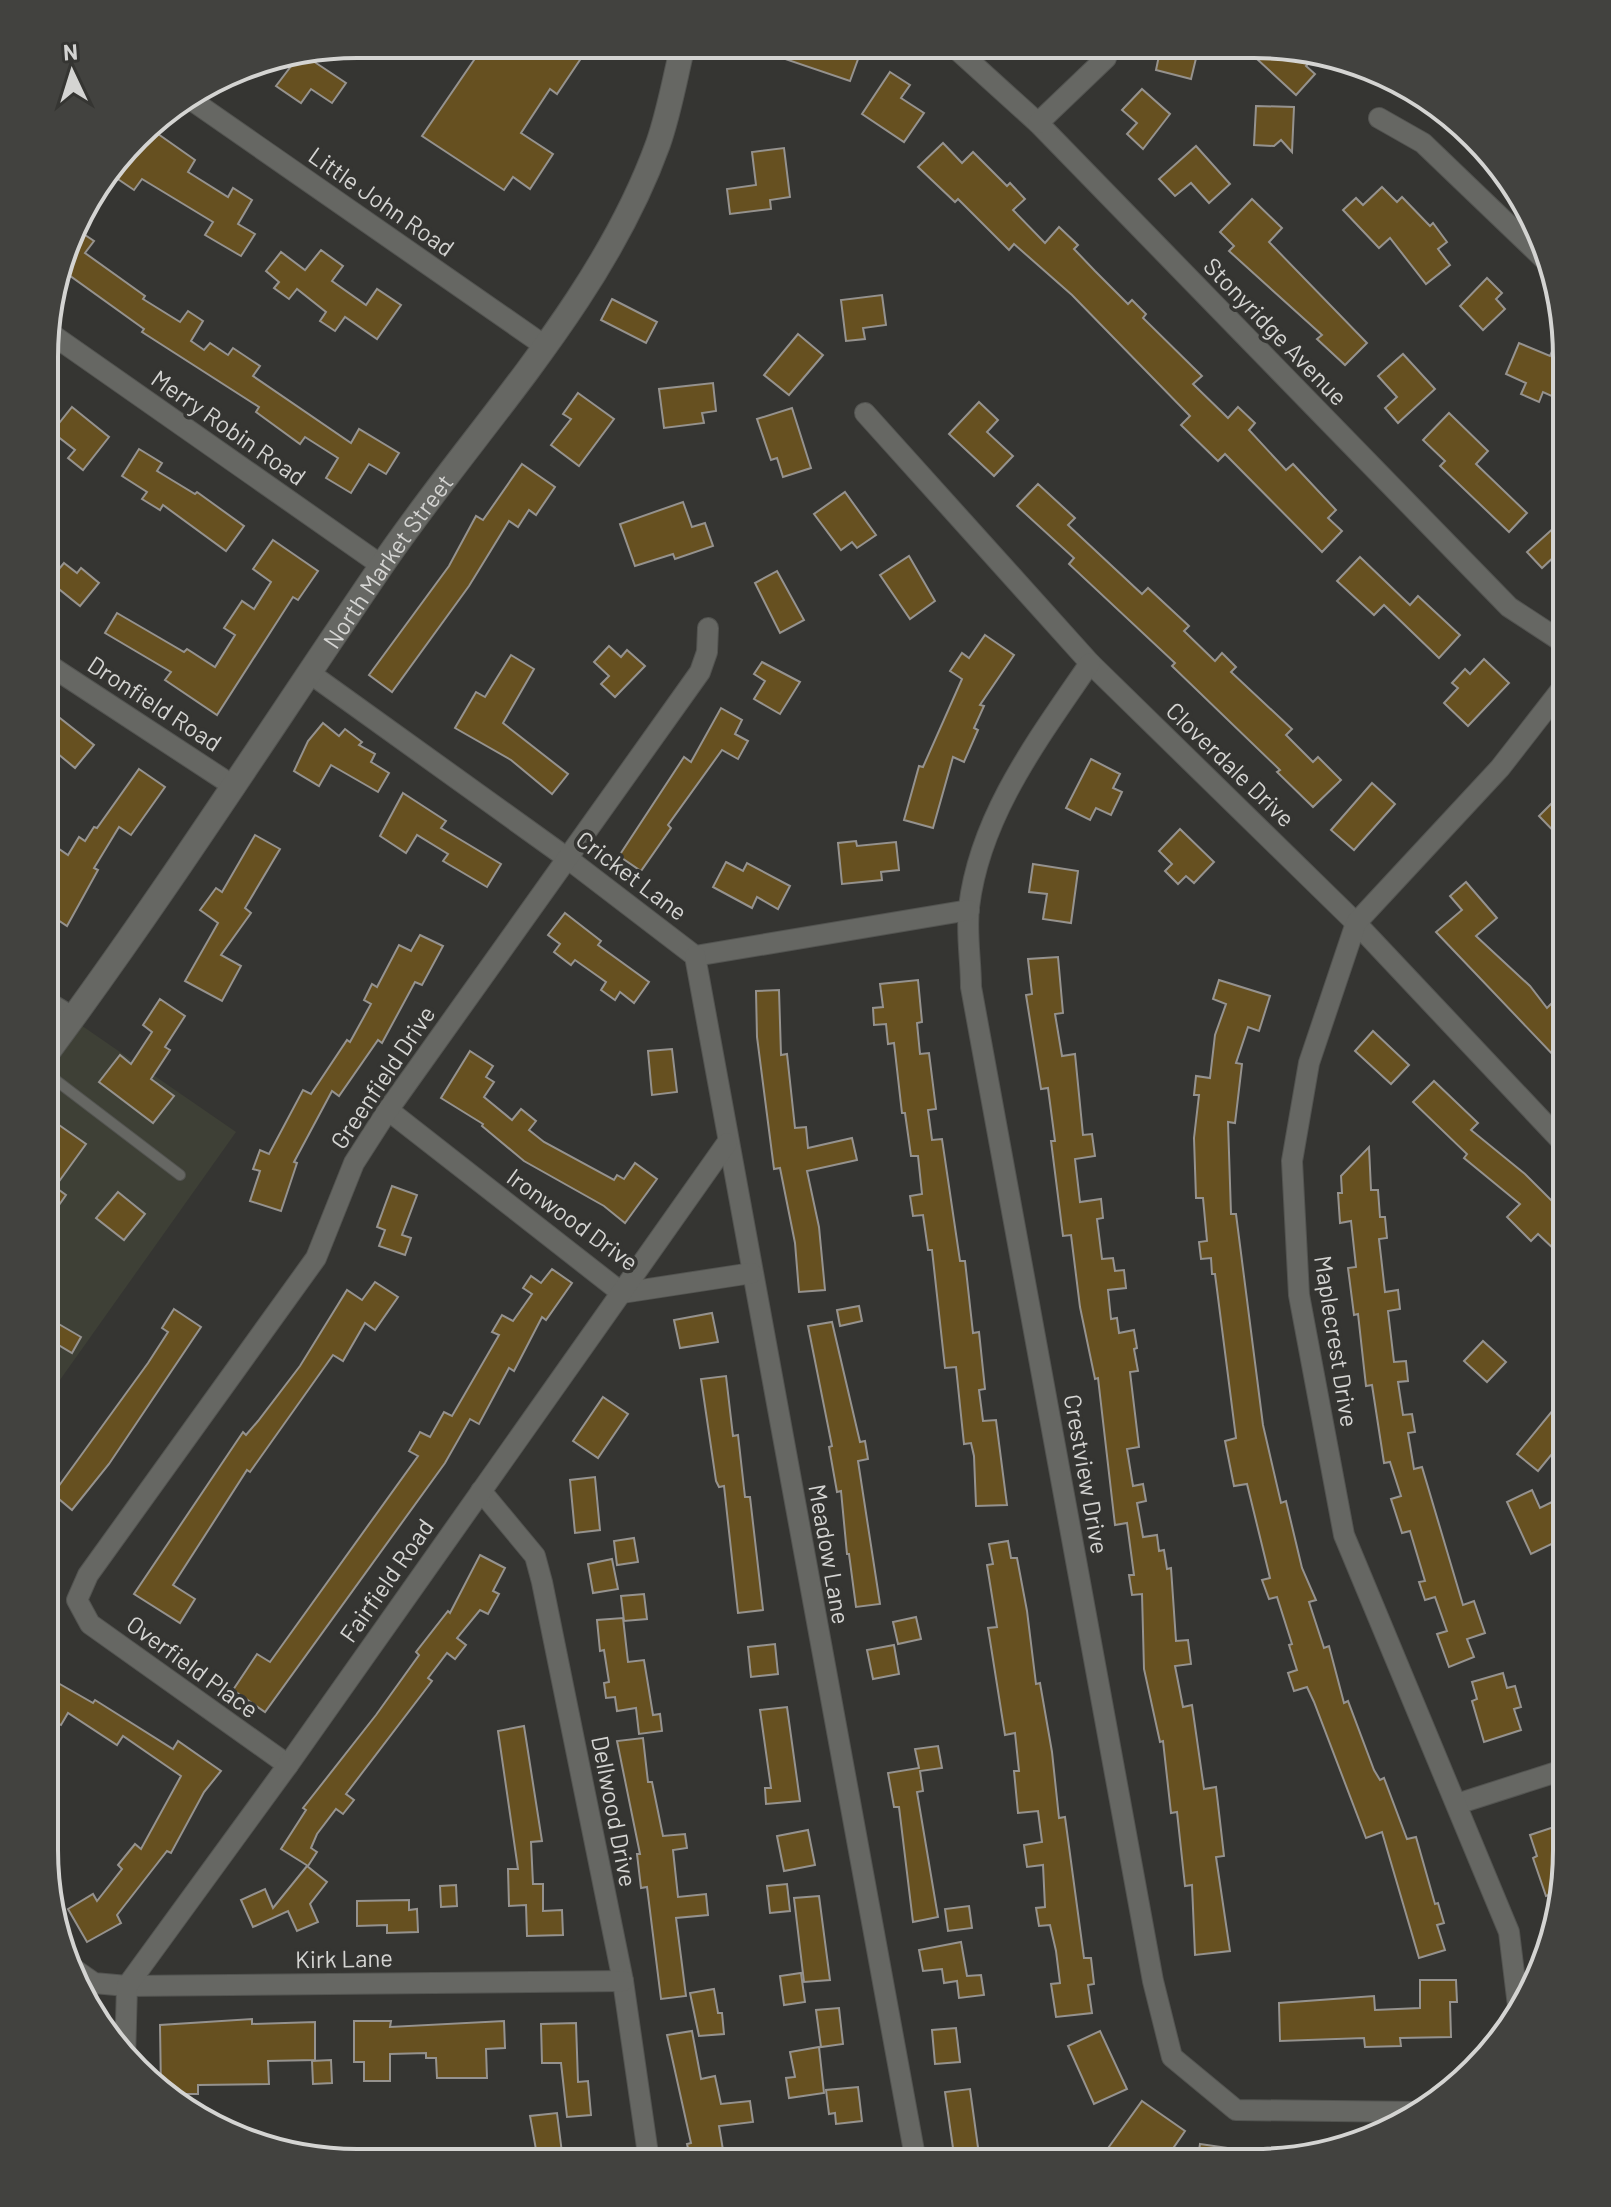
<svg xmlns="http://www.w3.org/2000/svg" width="1611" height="2207" viewBox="0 0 1611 2207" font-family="Barlow,sans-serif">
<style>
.built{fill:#3e4036}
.building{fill:#665020;stroke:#95928e;stroke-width:2}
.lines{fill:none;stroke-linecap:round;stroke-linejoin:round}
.service-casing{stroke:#535451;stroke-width:12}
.minor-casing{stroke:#535451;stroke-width:22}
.tertiary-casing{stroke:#535451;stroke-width:26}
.service{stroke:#666763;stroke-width:10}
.minor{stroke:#666763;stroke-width:20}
.tertiary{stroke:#666763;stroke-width:24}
.labels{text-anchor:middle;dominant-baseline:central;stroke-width:7;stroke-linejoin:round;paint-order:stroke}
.street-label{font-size:24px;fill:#d4d4d2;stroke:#353532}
.rim{fill:none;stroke:#d4d4d2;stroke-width:4}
</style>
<rect width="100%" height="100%" fill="#353532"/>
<polygon class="built" points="46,1001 236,1132 45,1401"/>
<g class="building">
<polygon points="485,44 590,45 557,94 550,89 521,133 553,154 530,189 513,177 504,190 422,136"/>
<polygon points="787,45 845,45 861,51 850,81 782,58"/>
<polygon points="1161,46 1199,46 1191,79 1156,70"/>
<polygon points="1270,47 1295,47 1318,53 1306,66 1315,74 1296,95 1258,60"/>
<polygon points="301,53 346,83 332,103 311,89 301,103 276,86"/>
<polygon points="890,72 910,85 901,98 924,113 904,142 862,114"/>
<polygon points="1142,89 1170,114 1143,149 1127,134 1137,123 1122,110"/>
<polygon points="1256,106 1294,107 1292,152 1281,140 1274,146 1254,145"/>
<polygon points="151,129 195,160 188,172 228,197 233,188 252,200 238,224 255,234 241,256 205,235 213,222 142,179 134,190 109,173 127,151 133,155"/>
<polygon points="943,143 962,163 973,152 1007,186 1010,183 1025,199 1013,210 1045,243 1059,227 1078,245 1074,249 1095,271 1128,304 1132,300 1146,314 1143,318 1202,376 1193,384 1228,418 1238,407 1255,423 1249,430 1286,470 1293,464 1336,510 1328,518 1342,531 1322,552 1225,454 1218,461 1181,425 1190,416 1072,295 1014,244 1009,250 958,199 955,202 918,167"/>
<polygon points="1196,146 1230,184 1209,203 1191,183 1175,196 1159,179"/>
<polygon points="784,148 790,197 770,200 771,209 730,214 727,189 756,185 752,152"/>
<polygon points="1382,187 1397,202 1402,197 1430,226 1433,223 1447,242 1438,249 1450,265 1426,284 1390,238 1379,248 1343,210 1356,198 1363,205"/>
<polygon points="1252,199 1282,228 1269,242 1367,343 1345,365 1317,339 1322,335 1229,251 1234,246 1220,232"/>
<polygon points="76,229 94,241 85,253 145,296 143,299 180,322 188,311 203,321 191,341 204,350 210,343 228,355 233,348 260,366 253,376 351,443 359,429 399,453 386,474 369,464 351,493 326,478 338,458 305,437 300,444 256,412 259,407 142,332 144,329 62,270"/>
<polygon points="321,250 343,266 332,281 366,305 377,289 401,305 377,339 345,317 335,331 320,321 326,312 297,289 289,299 274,288 279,282 266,271 281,252 305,270"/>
<polygon points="1487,278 1502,293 1496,299 1505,309 1483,330 1460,306"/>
<polygon points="882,295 886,325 863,328 865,339 846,341 841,300"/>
<polygon points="612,299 657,322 646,343 601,320"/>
<polygon points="1561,331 1567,373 1556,398 1543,392 1539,402 1521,394 1526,383 1506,374 1519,343 1550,356"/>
<polygon points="798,334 823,355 789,395 764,375"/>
<polygon points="1403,354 1435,389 1398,423 1385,408 1397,397 1378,376"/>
<polygon points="713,383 716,411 702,413 704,423 664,428 659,389"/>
<polygon points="578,393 614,419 579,466 551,445 571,419 563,414"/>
<polygon points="979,402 998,420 987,432 1013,456 994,476 949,434"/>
<polygon points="72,407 109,437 83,470 68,458 75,450 52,432"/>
<polygon points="792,408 811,468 783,477 777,458 771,460 757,419"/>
<polygon points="1449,413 1488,451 1476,464 1527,513 1509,532 1440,466 1445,461 1423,440"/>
<polygon points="139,449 162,463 157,471 195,494 197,492 244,526 226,551 163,505 160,510 142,499 147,492 122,476"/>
<polygon points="522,464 555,487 536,515 529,510 518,527 509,521 469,586 392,692 369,675 449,566 476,516 483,520"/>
<polygon points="1038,484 1075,518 1068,525 1142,594 1148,588 1189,626 1184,631 1215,661 1222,653 1236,667 1231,672 1292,729 1286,735 1313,762 1318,757 1341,780 1313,807 1277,772 1280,770 1172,666 1175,663 1069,564 1074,558 1017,506"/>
<polygon points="845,492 876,535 857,548 852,542 841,550 814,514"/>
<polygon points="683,502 692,527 705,523 713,546 675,559 673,554 635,566 620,524"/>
<polygon points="1567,516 1567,566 1556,555 1542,568 1527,552"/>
<polygon points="273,540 318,571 298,600 293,597 217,715 165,680 171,672 105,633 117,613 184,652 187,649 215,667 235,635 224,628 242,601 254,609 271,582 253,569"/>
<polygon points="909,556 935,601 910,619 880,575"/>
<polygon points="1360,557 1410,605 1418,596 1460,635 1439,658 1384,605 1374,615 1337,581"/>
<polygon points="64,563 77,573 81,568 99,583 80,606 49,581"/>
<polygon points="777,571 804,620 780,633 755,583"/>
<polygon points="985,635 1014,655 980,705 984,706 974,728 978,730 964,762 953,757 933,828 904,820 919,766 923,767 962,679 950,671 962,653 969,658"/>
<polygon points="609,646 621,657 627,650 645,666 615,697 601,684 609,676 594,662"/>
<polygon points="511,655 534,669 503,723 568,774 552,794 511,760 455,728 476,692 485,697"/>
<polygon points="1484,659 1509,683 1468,726 1444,703 1458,688 1452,683 1465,669 1470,674"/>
<polygon points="762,662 800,682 780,714 754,699 765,681 754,674"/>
<polygon points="46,707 94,745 75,768 46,744"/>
<polygon points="721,708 742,720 735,734 748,741 738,759 722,750 668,825 671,828 641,871 619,856 684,757 691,762"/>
<polygon points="323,723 339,736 345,729 362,742 359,745 375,754 371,762 389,773 378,792 331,765 319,786 294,771 308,741"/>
<polygon points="1091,759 1120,774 1113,788 1122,792 1111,815 1096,808 1090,820 1066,808"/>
<polygon points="139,769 165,787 131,835 119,827 94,868 98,870 67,926 46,912 46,871 59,849 68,855 79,837 85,841 94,827 97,828"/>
<polygon points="1372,783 1395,804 1354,850 1331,830"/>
<polygon points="403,793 446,821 441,828 501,864 487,887 443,861 448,854 417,835 406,853 380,836"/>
<polygon points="1554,801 1567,814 1567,845 1539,816"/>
<polygon points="1180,829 1214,862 1194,883 1186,876 1178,884 1165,871 1172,864 1159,851"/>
<polygon points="255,835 280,849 245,908 251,913 221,955 241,966 222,1001 185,981 218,923 200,910 216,888 222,892"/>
<polygon points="856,841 857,846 896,842 899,870 881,872 882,880 842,884 838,843"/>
<polygon points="726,862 743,871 747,863 790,886 778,909 757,897 752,908 713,887"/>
<polygon points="1033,864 1078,871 1071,923 1043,919 1047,894 1029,892"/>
<polygon points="1466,882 1497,918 1476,936 1530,986 1547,1008 1551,1004 1567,1022 1567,1052 1558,1060 1436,932 1462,910 1450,896"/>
<polygon points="565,913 601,941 598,945 649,982 634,1003 620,992 615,1000 601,990 606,982 575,960 571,965 554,952 560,944 548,935"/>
<polygon points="420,935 443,946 422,985 415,982 382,1043 378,1040 339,1096 332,1091 294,1162 297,1163 281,1211 250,1201 260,1171 253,1169 260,1150 269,1154 303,1090 311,1094 347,1040 350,1042 371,1004 364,1000 372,984 377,987 399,945 411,951"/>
<polygon points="1058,957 1063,1013 1055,1014 1062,1056 1075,1054 1083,1135 1092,1134 1095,1156 1075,1159 1080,1202 1101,1199 1103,1218 1097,1219 1102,1259 1113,1258 1115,1271 1124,1270 1126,1288 1108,1290 1111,1319 1117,1318 1119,1333 1134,1330 1137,1348 1134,1349 1138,1371 1130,1372 1139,1447 1127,1449 1133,1486 1143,1484 1146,1501 1137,1503 1143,1537 1157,1535 1159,1551 1164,1550 1167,1569 1171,1568 1176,1641 1188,1640 1191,1664 1175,1666 1183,1707 1192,1705 1204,1789 1216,1787 1224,1856 1216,1857 1230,1951 1195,1955 1192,1885 1185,1886 1177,1812 1171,1813 1163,1741 1160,1742 1144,1669 1142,1594 1132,1595 1129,1575 1134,1575 1127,1523 1115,1525 1098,1378 1095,1379 1080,1307 1071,1235 1063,1236 1051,1141 1055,1141 1048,1088 1041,1089 1026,995 1032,994 1028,959"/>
<polygon points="918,980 922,1022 917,1023 920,1054 929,1053 936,1109 928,1110 932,1140 942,1139 960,1261 965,1261 973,1333 979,1332 985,1389 979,1390 983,1421 996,1420 1007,1505 976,1506 974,1456 971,1443 964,1444 956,1367 945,1368 932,1250 928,1250 923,1215 913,1216 910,1196 922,1194 918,1156 911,1156 905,1113 902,1113 894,1043 888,1044 886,1024 874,1025 873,1008 883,1007 880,984"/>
<polygon points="1219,980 1270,996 1259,1031 1248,1027 1236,1063 1242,1064 1235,1123 1228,1122 1231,1214 1236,1214 1263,1425 1281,1503 1286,1501 1302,1568 1316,1600 1309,1602 1324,1648 1329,1646 1344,1703 1348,1701 1374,1770 1380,1780 1384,1778 1407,1839 1416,1837 1435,1904 1438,1903 1444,1923 1437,1925 1445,1950 1419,1958 1382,1832 1366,1838 1314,1702 1307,1687 1294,1691 1288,1673 1297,1670 1289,1645 1292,1644 1277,1597 1269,1599 1262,1580 1270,1578 1247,1484 1234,1486 1225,1441 1236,1438 1215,1274 1212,1274 1211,1258 1201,1259 1199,1242 1207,1241 1203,1198 1196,1198 1194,1138 1199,1095 1194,1095 1196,1076 1210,1078 1215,1035 1226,1004 1213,999"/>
<polygon points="779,990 781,1055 787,1054 795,1128 806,1127 808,1148 852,1138 857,1160 807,1171 819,1227 825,1290 799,1292 795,1243 780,1168 774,1169 757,1037 756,991"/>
<polygon points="160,999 185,1016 165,1047 170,1050 151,1079 174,1096 153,1123 99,1082 120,1055 131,1064 152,1032 143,1025"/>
<polygon points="1373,1031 1409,1065 1391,1084 1355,1051"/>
<polygon points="672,1049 677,1092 652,1095 648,1051"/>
<polygon points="470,1051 493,1066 486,1077 494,1082 484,1097 512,1120 521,1109 536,1121 529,1130 544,1142 614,1180 617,1175 624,1179 635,1163 657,1179 625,1223 604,1206 524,1161 482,1126 483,1124 441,1098"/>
<polygon points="1434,1081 1478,1123 1471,1130 1525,1174 1567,1216 1567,1240 1556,1251 1538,1234 1531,1241 1507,1217 1520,1204 1464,1158 1467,1154 1413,1102"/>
<polygon points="59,1125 86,1144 55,1187 66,1195 45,1225 45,1144"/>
<polygon points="1369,1147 1371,1190 1378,1190 1380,1217 1385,1217 1387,1238 1379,1239 1385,1292 1398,1290 1400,1309 1388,1311 1394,1362 1406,1361 1408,1381 1398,1382 1403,1415 1412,1414 1415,1432 1408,1433 1414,1469 1422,1467 1463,1605 1474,1601 1485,1633 1467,1639 1474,1657 1449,1667 1437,1634 1447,1631 1435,1597 1425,1600 1419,1582 1425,1581 1410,1531 1402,1533 1391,1499 1401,1496 1390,1462 1384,1463 1372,1385 1366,1386 1358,1314 1354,1315 1348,1268 1356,1267 1351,1221 1340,1223 1338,1193 1342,1193 1341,1176"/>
<polygon points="392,1186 417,1195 402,1235 411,1238 405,1255 379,1246 385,1230 377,1227"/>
<polygon points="118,1192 145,1214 124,1240 96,1218"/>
<polygon points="552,1269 572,1283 546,1320 542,1317 514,1371 509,1368 479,1424 470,1419 445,1463 265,1712 233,1690 257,1654 270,1662 418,1456 409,1451 420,1432 430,1437 444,1412 452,1416 499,1335 492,1332 502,1315 513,1321 532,1294 523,1288 531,1276 541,1283"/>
<polygon points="375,1282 398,1297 375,1330 365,1323 343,1361 333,1355 250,1472 247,1470 173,1585 195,1599 180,1623 134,1594 243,1432 246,1435 258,1421 300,1366 347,1290 362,1300"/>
<polygon points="859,1306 862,1321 840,1326 837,1310"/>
<polygon points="174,1309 201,1327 109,1464 72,1510 53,1494 148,1363 168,1332 162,1328"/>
<polygon points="712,1313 718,1342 680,1348 674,1320"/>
<polygon points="45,1316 81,1337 72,1353 45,1337"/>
<polygon points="832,1322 860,1442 865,1441 868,1459 858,1461 880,1604 856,1607 849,1554 847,1554 841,1491 837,1492 829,1447 832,1446 808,1326"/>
<polygon points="1483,1341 1506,1362 1487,1382 1464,1361"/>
<polygon points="726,1376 733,1436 738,1435 745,1497 750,1497 763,1610 738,1613 724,1486 719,1487 716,1481 701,1379"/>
<polygon points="1567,1393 1566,1437 1538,1471 1517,1454"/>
<polygon points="603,1397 628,1414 598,1458 573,1441"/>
<polygon points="595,1477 600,1530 575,1533 570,1480"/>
<polygon points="1532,1490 1540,1508 1552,1502 1566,1537 1531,1554 1507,1502"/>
<polygon points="634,1538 638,1562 617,1565 614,1541"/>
<polygon points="1008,1541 1011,1558 1017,1558 1027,1611 1036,1684 1040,1683 1052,1752 1059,1818 1065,1817 1084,1958 1091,1958 1094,1984 1088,1985 1092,2013 1056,2017 1051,1984 1060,1983 1056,1951 1050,1925 1039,1926 1036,1908 1045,1907 1043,1865 1027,1867 1024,1845 1042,1842 1038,1811 1018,1813 1014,1771 1019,1771 1015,1733 1005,1735 988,1628 997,1627 987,1565 993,1564 989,1544"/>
<polygon points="480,1555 505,1568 493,1591 499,1594 488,1614 480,1610 457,1638 466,1645 455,1659 447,1653 428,1678 432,1681 346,1794 354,1800 343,1814 336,1809 317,1834 311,1848 317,1852 308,1866 281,1849 306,1810 303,1808 376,1715 419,1655 416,1652 448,1611 450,1613"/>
<polygon points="612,1559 618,1589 593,1593 588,1564"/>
<polygon points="644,1594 647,1619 624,1621 621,1596"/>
<polygon points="916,1617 921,1639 898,1644 893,1622"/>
<polygon points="623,1618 628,1662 644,1660 653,1715 660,1714 662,1731 639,1734 636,1708 617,1711 615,1697 606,1698 604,1683 609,1682 604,1650 600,1651 597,1620"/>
<polygon points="775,1644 778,1674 751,1677 748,1647"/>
<polygon points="894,1645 899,1674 873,1679 867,1650"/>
<polygon points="1503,1673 1507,1688 1515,1686 1521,1707 1514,1709 1521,1730 1484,1742 1472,1701 1477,1699 1472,1682"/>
<polygon points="44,1675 93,1703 95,1700 173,1749 178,1741 221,1771 204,1792 171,1853 167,1851 117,1915 121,1923 87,1942 68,1909 93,1894 97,1901 122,1869 118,1865 135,1844 141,1849 181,1776 123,1736 117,1745 68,1713 61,1725 44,1715"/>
<polygon points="787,1707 800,1801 766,1804 765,1788 771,1788 760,1710"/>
<polygon points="524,1726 542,1841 531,1842 533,1884 543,1884 543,1911 562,1910 563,1935 527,1936 526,1905 509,1906 508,1869 518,1869 498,1731"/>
<polygon points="643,1738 648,1782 652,1782 663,1836 685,1834 687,1848 673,1850 678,1897 706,1894 708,1915 676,1918 686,1996 661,1999 647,1887 641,1888 637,1854 640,1854 617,1741"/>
<polygon points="938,1746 942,1768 920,1771 923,1791 917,1792 938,1917 913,1922 899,1807 894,1807 888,1773 919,1768 915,1749"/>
<polygon points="1557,1826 1562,1842 1566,1841 1566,1871 1562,1890 1546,1896 1533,1858 1537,1856 1530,1835"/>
<polygon points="808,1830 815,1865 784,1871 777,1836"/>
<polygon points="307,1866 327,1882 310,1904 318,1922 297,1931 288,1911 253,1927 241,1900 265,1889 273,1908"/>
<polygon points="787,1884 790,1911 770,1913 767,1886"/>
<polygon points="456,1885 457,1906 441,1907 440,1886"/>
<polygon points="819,1896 830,1980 804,1982 794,1898"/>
<polygon points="409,1900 409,1910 417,1909 418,1932 387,1933 387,1925 357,1926 357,1901"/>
<polygon points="969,1906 972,1928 948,1931 945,1909"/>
<polygon points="961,1942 967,1976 981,1975 984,1995 959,1998 957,1981 944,1983 942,1969 923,1971 919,1950"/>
<polygon points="801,1973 805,2002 784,2005 780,1976"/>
<polygon points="1420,1980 1456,1980 1457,2002 1450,2002 1451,2037 1400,2038 1401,2046 1365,2047 1364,2038 1280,2041 1279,2003 1374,1996 1375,2010 1420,2008"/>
<polygon points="714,1989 718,2013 722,2013 724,2034 699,2036 690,1993"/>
<polygon points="839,2008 843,2044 821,2047 816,2010"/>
<polygon points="252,2019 252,2024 315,2022 315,2060 268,2061 269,2084 198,2085 198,2094 165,2094 161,2091 160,2025"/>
<polygon points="354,2021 391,2021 390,2027 504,2021 505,2048 486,2049 487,2078 437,2078 436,2058 426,2058 426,2053 390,2054 390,2081 364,2081 364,2062 354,2062"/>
<polygon points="576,2023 578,2082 588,2081 591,2115 567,2117 561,2063 542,2063 541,2024"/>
<polygon points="956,2028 960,2062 935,2064 932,2030"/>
<polygon points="692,2031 701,2079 715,2076 721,2104 750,2101 753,2122 719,2126 725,2162 691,2161 687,2144 691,2143 667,2035"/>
<polygon points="1100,2031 1127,2089 1094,2104 1068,2046"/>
<polygon points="819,2047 824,2093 789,2098 786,2078 795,2077 790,2052"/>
<polygon points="331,2060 332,2083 313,2084 312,2061"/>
<polygon points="858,2087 862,2121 836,2124 835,2113 829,2114 826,2090"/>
<polygon points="970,2089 980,2162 955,2162 945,2092"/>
<polygon points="1142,2101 1185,2131 1165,2160 1156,2154 1149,2163 1121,2163 1106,2151"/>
<polygon points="557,2113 563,2161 538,2161 530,2116"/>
<polygon points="1200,2144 1270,2154 1269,2160 1197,2163"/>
</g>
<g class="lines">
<defs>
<polyline id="service" points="45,1072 180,1175"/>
<g id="minor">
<polyline points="953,46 1038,123 1509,607 1567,645"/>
<polyline points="190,99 545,346"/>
<polyline points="1379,118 1423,143 1544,259"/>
<polyline points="1038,123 1106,58 1109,46"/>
<polyline points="47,331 381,565"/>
<polyline points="865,413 1090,663 1356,923 1567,1147"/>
<polyline points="46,663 235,787"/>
<path d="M1090 663C1039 738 980 815 969 907 966 933 971 961 971 987L1153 1981 1172 2057 1236 2110 1420 2112"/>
<polyline points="311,674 567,858 695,956 969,910"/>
<polyline points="695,956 916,2162"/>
<polyline points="46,1001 74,1018"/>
<polyline points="388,1110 622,1293 752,1273"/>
<polyline points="481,1491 535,1556 542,1582 623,1981 649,2161"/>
<polyline points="288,1765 90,1624 77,1600 88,1575 316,1258 354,1163 388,1110 700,672 707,652 708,628"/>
<polyline points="1457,1804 1566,1769"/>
<polyline points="71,1967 94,1983 127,1986 623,1981"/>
<polyline points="1519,2014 1509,1932 1344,1535 1299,1295 1292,1161 1309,1063 1356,923 1500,768 1567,682"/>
<polyline points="125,2059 127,1986 288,1765 727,1143"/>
</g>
<g id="tertiary">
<path id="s1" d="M45 1056C163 897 269 731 380 568 474 429 600 304 658 144 669 113 675 78 683 45"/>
</g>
</defs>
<use href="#service" class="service-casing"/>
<use href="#minor" class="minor-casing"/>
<use href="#tertiary" class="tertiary-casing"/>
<use href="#service" class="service"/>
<use href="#minor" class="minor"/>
<use href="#tertiary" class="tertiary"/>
</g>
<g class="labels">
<g class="street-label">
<text transform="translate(382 201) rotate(35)">Little John Road</text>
<text transform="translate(1276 331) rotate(46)">Stonyridge Avenue</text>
<text transform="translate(229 427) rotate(35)">Merry Robin Road</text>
<text stroke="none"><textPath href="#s1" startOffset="602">North Market Street</textPath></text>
<text transform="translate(155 703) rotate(33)">Dronfield Road</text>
<text transform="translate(1231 764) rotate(44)">Cloverdale Drive</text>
<text transform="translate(632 875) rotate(37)">Cricket Lane</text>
<text transform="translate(382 1077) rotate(-56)">Greenfield Drive</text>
<text transform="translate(573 1219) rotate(36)">Ironwood Drive</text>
<text transform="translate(1337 1341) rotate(81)">Maplecrest Drive</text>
<text transform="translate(1087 1474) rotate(80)">Crestview Drive</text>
<text transform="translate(830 1554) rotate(80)">Meadow Lane</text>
<text transform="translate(386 1580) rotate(-55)">Fairfield Road</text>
<text transform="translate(193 1666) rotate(36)">Overfield Place</text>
<text transform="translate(615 1811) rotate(79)">Dellwood Drive</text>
<text transform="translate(344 1958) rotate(-1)">Kirk Lane</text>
</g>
</g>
<path d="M0 0H1611V2207H0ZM357 58H1254A299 299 0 0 1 1553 357V1850A299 299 0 0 1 1254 2149H357A299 299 0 0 1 58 1850V357A299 299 0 0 1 357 58Z" fill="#42423f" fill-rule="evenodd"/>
<path class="rim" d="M357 58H1254A299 299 0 0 1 1553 357V1850A299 299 0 0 1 1254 2149H357A299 299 0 0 1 58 1850V357A299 299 0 0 1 357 58Z"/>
<g transform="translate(72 72) rotate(356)" stroke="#353532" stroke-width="6" paint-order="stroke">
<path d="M0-6L14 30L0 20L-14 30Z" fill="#d4d4d2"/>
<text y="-12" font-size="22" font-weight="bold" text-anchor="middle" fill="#d4d4d2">N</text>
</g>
</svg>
